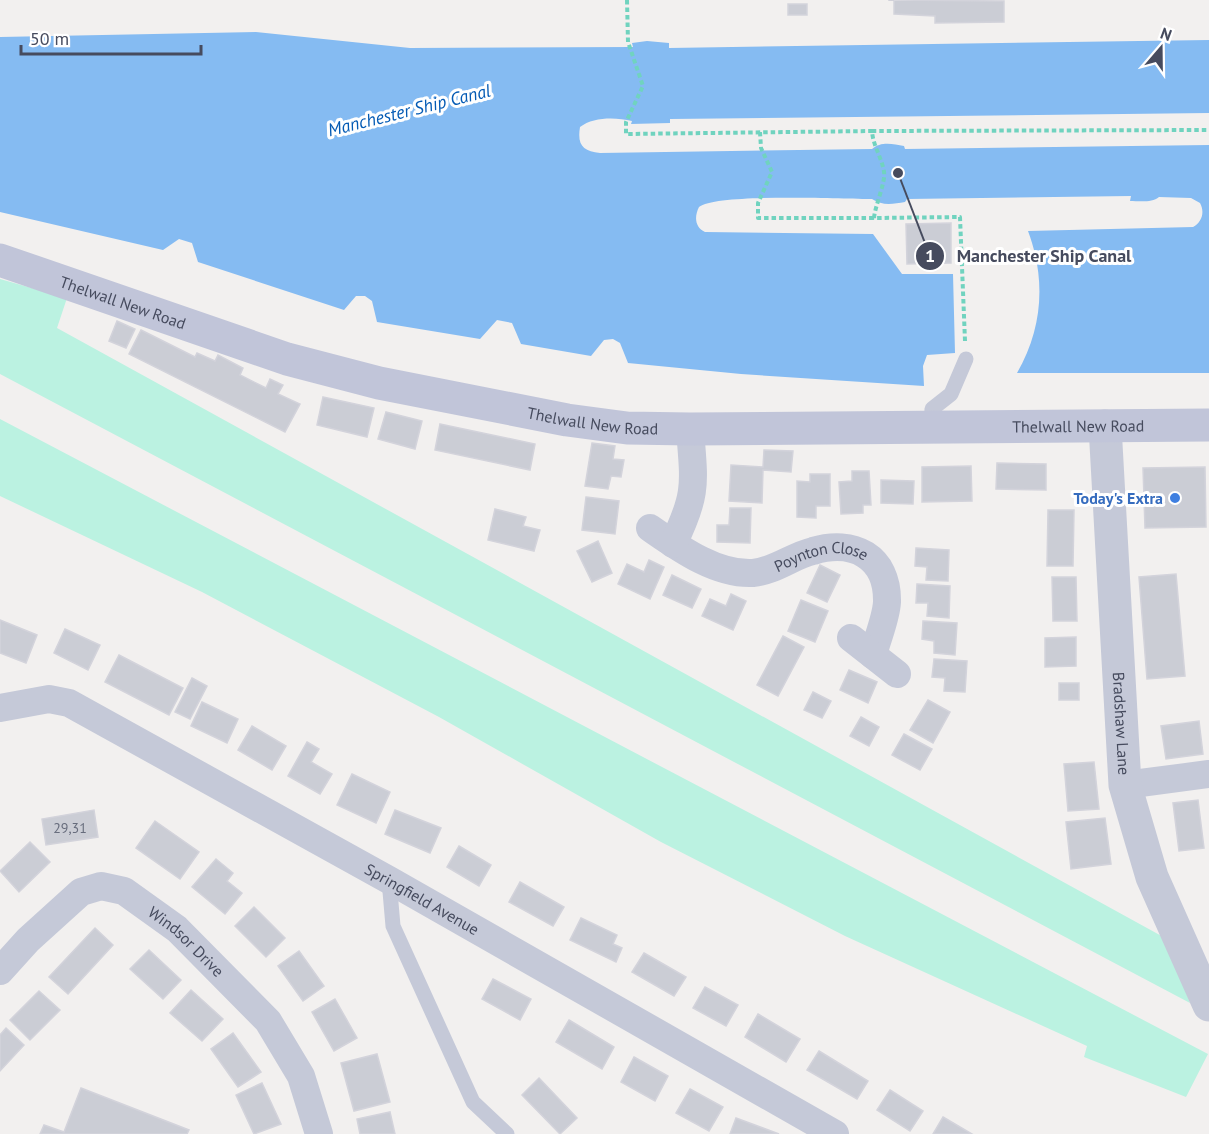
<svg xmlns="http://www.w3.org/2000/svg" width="1209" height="1134" viewBox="0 0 1209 1134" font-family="'PT Sans',sans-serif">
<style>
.green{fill:#bbf2e1}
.water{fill:#85bbf2}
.building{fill:#cbcdd5;stroke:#d3d3db;stroke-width:1.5}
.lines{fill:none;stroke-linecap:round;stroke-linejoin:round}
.path{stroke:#70d3bf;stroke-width:4;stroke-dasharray:4.5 3;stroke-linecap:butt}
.service{stroke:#c5c9d8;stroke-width:15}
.minor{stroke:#c5c9d8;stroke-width:28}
.tertiary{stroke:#c5c9d8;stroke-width:33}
.secondary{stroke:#c1c5d9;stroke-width:33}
.shop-dot{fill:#3f7fe0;stroke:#fff;stroke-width:2}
.labels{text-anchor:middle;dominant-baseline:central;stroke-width:6;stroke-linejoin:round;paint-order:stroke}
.number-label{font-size:14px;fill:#676c7c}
.street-label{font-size:16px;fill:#464b5e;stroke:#fff}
.shop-label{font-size:16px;font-weight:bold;fill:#366cbe;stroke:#fff;text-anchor:end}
.water-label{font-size:18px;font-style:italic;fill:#035ab4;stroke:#fff}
.leader{fill:none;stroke:#464b5e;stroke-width:2}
.callout-dot{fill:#464b5e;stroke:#fff;stroke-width:2}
.mark-label{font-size:18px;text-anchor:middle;font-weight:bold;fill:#fff}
.callout-label{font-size:18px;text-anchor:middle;font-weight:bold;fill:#464b5e;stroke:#fff;stroke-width:6;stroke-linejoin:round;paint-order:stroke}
</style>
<rect width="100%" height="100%" fill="#f2f0ef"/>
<g class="green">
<polygon points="0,279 67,298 57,328 1167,939 1190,1003 0,374"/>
<polygon points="0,419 1208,1054 1186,1097 1084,1057 1087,1046 845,936 661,842 439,717 202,592 0,496"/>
</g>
<path class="water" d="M256 32 410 48 633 47 632 43 647 41 669 43V48L1209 40V113L670 119V123L631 124 632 121C615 117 593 117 580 127 577 145 583 151 600 153L872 149C881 141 893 144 904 146L905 149 1209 145V373H1017C1043 328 1046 279 1028 231L1193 227C1202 222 1205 212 1200 203L1191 198 1159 197C1152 203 1139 201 1130 201L1131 196 907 199 905 202C893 204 882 206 872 199 842 199 717 193 699 207 694 217 695 227 705 232L873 234 902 274H953L955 353 927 355 923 366 924 386 741 374 628 363 620 343 613 339 604 340 591 356 521 344 512 323 497 320 480 339 377 322 372 301 365 296H356L344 310 198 262 192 243 179 239 163 250 0 212V37Z"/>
<g class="building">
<polygon points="888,0 1004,1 1004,22 935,23 935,16 894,14 894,0"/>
<rect x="788" y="4" width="19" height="11"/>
<polygon points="951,223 951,263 907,264 906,224"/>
<polygon points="117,321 135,329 126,348 109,341"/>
<polygon points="141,330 195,357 197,353 215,361 218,355 243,368 240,375 266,388 270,379 283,385 278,394 300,404 285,432 129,354"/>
<polygon points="323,397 374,408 367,437 317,425"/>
<polygon points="386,412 422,421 415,449 378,439"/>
<polygon points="440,424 535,444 530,470 435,450"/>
<polygon points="592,443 615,446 613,459 624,460 621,477 611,476 608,489 585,486"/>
<polygon points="764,450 793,451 791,472 763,470 762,503 729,501 731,465 763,467"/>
<polygon points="997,463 1046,464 1046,490 996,489"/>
<polygon points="971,466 972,501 922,502 922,467"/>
<polygon points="1205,467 1206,527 1145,528 1143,468"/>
<polygon points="852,471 869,471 871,505 863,505 863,513 841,514 839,482 852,481"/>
<polygon points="810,474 830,474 830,506 816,506 816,518 797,517 797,481 810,482"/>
<polygon points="881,480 914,481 913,504 881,503"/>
<polygon points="586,497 619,501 615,534 582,530"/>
<polygon points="730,508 751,508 750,543 717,542 717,525 729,525"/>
<polygon points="495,509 526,517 523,526 540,530 534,551 488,540"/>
<polygon points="1048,510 1074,510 1073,566 1047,566"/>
<polygon points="598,541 612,573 592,582 577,551"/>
<polygon points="916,548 949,550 948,581 926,580 927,567 915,566"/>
<polygon points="649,560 664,567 650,599 618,584 627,564 644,572"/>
<polygon points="820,565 840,575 827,602 807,593"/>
<polygon points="1176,574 1185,676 1147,679 1139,577"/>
<polygon points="672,575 701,589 692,608 663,595"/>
<polygon points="1052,577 1076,577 1077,621 1053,621"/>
<polygon points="917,584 950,586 949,618 927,616 928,603 916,603"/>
<polygon points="731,594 746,601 733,630 702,616 710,599 726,606"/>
<polygon points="801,600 828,611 815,642 788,631"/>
<polygon points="0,620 37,635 26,663 0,653"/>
<polygon points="923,621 957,623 955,655 934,653 934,641 922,639"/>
<polygon points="65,629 100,645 88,670 54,653"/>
<polygon points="783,636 804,647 778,696 757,685"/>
<polygon points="1076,637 1076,666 1045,667 1045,638"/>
<polygon points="119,655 183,688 169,715 105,682"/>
<polygon points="934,659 967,661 965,692 944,691 945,678 932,677"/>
<polygon points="849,670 877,682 868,703 840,690"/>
<polygon points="192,678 207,686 190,719 175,712"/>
<rect x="1059" y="683" width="20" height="17"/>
<polygon points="813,692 831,701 822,718 804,710"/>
<polygon points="928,700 950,712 933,743 910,730"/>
<polygon points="202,702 238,719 227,743 191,726"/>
<polygon points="861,717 879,727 869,746 850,736"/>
<polygon points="1199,721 1203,754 1166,759 1161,726"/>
<polygon points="252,726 286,746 272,770 238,750"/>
<polygon points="904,734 932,749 920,770 892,755"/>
<polygon points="307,742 319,749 311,762 332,774 320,794 288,776"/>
<polygon points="1094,762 1099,809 1068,811 1064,764"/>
<polygon points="352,774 390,792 376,823 337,805"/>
<polygon points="1198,800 1204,848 1179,851 1173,803"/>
<polygon points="94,810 98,837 46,845 42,819"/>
<polygon points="395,810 441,828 430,853 385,834"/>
<polygon points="1105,818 1111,864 1071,869 1066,822"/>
<polygon points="155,821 199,852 180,879 136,848"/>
<polygon points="30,842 50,862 19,892 0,871"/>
<polygon points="459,846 491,865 479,886 447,867"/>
<polygon points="216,859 233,873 227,881 242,893 225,914 192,887"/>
<polygon points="520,882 564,907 553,926 509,902"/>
<polygon points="254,907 285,938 266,957 235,926"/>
<polygon points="581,918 617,935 613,944 622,948 616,962 570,940"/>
<polygon points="95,928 113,945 68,994 49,977"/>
<polygon points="149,950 181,980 163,999 130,969"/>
<polygon points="299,951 324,986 303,1001 278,966"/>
<polygon points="644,953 686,977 674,996 632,972"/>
<polygon points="493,979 531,999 520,1020 482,999"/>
<polygon points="705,987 738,1005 726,1026 693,1008"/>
<polygon points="191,990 223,1019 202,1041 170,1013"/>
<polygon points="39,991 60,1010 30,1040 10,1020"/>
<polygon points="335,999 357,1038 334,1051 312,1012"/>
<polygon points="758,1014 800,1039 786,1062 745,1037"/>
<polygon points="569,1020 614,1047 602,1069 556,1042"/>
<polygon points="6,1028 24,1045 0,1071 0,1035"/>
<polygon points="233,1033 261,1072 238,1087 211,1049"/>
<polygon points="819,1051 868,1081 857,1099 807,1070"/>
<polygon points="377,1054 390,1102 354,1111 341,1063"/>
<polygon points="634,1057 668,1076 655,1101 621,1082"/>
<polygon points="539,1078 577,1118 560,1134 522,1095"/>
<polygon points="262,1083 281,1124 254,1134 236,1095"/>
<polygon points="81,1088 189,1130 187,1134 40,1134 44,1125 64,1132"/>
<polygon points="690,1089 723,1107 709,1131 676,1113"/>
<polygon points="890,1090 923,1111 910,1131 877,1110"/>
<polygon points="390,1112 395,1134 360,1134 357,1119"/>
<polygon points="943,1117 972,1134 933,1134"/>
<polygon points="736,1118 779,1134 730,1134"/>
</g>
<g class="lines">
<g class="path">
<polyline points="627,0 628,42 643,86 626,122 626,134 872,131"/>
<polyline points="760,132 761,148 772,172 758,203 758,218 874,218"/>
<path d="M965 341 960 217 874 218C875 206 886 181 884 172 882 158 873 146 872 131L1209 130"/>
</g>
<g class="service">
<polyline points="931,427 932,409 951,394 966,359"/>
<polyline points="389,880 393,926 473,1102 507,1134"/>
</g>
<g class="minor">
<path id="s1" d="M650 528C679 548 716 575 753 573 775 571 792 556 813 551 853 539 888 556 887 602 886 619 877 639 873 655"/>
<path d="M673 544C698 493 694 483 690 429"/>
<polyline points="851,638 897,674"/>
<path id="s2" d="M0 708 49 699 69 703 389 880 835 1134"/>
<polyline points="1125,785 1209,774"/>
<path id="s3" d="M0 971 28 940 81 892 101 886 124 891 177 929 268 1021 301 1076 319 1134"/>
</g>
<path class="tertiary" id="s4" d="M1105 426 1125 785 1152 877 1209 1005"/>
<path class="secondary" id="s5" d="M0 260 287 359 379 383 567 420 627 428 690 429 1209 425"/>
</g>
<circle class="shop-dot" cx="1175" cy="498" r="6"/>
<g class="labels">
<g class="number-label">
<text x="70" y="828">29,31</text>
</g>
<g class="street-label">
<text stroke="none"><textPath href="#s5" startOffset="130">Thelwall New Road</textPath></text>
<text stroke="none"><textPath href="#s5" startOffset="616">Thelwall New Road</textPath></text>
<text stroke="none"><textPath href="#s5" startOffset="1102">Thelwall New Road</textPath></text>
<text stroke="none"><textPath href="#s1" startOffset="186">Poynton Close</textPath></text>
<text stroke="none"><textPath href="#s4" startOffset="298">Bradshaw Lane</textPath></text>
<text stroke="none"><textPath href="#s2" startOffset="474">Springfield Avenue</textPath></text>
<text stroke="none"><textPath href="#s3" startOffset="238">Windsor Drive</textPath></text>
</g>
<g class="shop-label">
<text x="1163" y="498">Today's Extra</text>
</g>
<g class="water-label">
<text transform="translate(409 110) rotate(-14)">Manchester Ship Canal</text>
</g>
</g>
<path class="leader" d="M898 173L930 256"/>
<g class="callout-dot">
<circle cx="898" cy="173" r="6"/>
<circle cx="930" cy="256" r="15"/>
</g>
<g class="mark-label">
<text x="930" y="262">1</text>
</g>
<g class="callout-label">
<text x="1044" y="262">Manchester Ship Canal</text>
</g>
<g transform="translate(1161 48) rotate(20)" stroke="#ffffff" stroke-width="4.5" paint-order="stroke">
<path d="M0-4.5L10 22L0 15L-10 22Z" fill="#464b5e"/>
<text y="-9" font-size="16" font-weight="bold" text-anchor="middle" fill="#464b5e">N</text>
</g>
<path d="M21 45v9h180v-9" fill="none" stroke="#464b5e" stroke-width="3"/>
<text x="30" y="45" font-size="18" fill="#464b5e" stroke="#ffffff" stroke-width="4.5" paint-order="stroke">50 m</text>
</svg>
